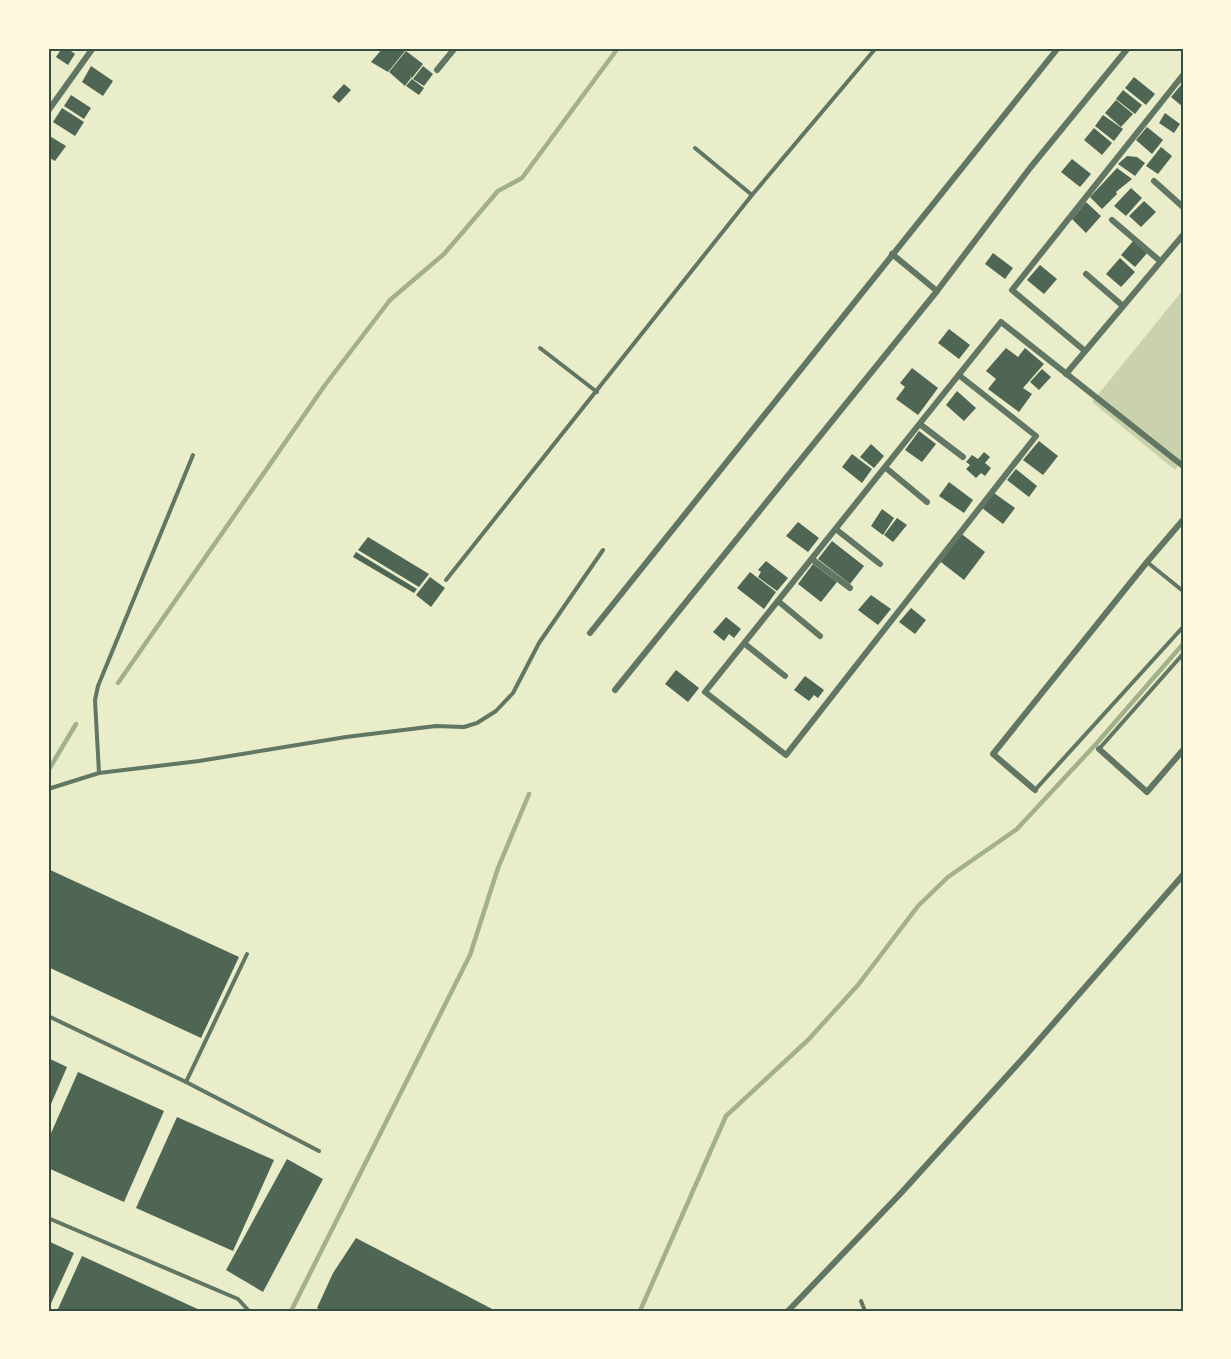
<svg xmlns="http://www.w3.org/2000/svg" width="1231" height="1359" viewBox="0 0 1231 1359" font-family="'IBM Plex Serif',serif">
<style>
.green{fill:#cad2ad}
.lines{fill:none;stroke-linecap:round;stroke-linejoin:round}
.stream{stroke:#a3b18a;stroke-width:4.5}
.building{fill:#4f6655}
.service{stroke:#617663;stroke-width:4}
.minor{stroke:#617663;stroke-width:6}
.neatline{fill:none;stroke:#344e41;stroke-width:2}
</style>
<rect width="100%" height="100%" fill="#e9edc9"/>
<polygon class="green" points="1183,290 1183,460 1175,470 1092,402"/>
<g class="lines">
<g class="stream">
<polyline points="118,683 325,385 390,300 444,254 498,191 522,178 618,48"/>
<polyline points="48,771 76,724"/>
<polyline points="291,1311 470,955 498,868 529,794"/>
<polyline points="640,1311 726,1116 808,1040 858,985 918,906 948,877 1017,829 1096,744 1183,644"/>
</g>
</g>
<g class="building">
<polygon points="62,48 67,48 75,54 68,65 56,57"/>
<polygon points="383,48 401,48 405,51 388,72 371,62"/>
<polygon points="406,51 423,64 412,78 410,76 411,78 405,86 389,72"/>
<polygon points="91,66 113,81 103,96 82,82"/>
<polygon points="423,66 433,74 424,86 413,79"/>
<polygon points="1134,77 1155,94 1146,105 1125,88"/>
<polygon points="412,79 424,88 419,95 406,86"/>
<polygon points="344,84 351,90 339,103 332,97"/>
<polygon points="1181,85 1183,86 1183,107 1171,97"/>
<polygon points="1123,90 1142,105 1135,114 1116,99"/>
<polygon points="71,95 91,108 84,119 64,106"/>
<polygon points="1116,100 1133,114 1121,127 1105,113"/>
<polygon points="62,108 84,122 75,136 53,122"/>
<polygon points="1165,113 1180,124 1174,133 1159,123"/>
<polygon points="1103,115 1123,129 1114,141 1095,126"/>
<polygon points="1147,127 1163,140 1152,154 1136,140"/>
<polygon points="1094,128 1112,143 1102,155 1084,140"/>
<polygon points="48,135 66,146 55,161 48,157"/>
<polygon points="1161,147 1172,156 1158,174 1146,166"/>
<polygon points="1127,156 1137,157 1145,163 1135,176 1118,164"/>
<polygon points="1072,159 1091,174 1080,187 1061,172"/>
<polygon points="1117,168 1132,179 1116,192 1117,194 1102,209 1090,197"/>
<polygon points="1131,188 1142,198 1126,216 1114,206"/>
<polygon points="1144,201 1156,212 1141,227 1129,216"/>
<polygon points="1086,202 1101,216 1086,233 1072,219"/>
<polygon points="1134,240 1148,252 1135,267 1121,255"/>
<polygon points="993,253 1013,268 1005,279 985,264"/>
<polygon points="1120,258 1135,272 1121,287 1106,274"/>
<polygon points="1040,265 1057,279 1044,294 1027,280"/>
<polygon points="949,329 970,345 959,359 938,343"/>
<polygon points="1006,348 1018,357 1025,348 1044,364 1023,388 1032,394 1019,412 988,389 996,379 986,371"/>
<polygon points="912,368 938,388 918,415 896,399 905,387 900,383"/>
<polygon points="1042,369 1051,377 1039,390 1030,382"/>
<polygon points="957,391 976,408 964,421 946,405"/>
<polygon points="919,431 936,444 922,462 905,450"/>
<polygon points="1039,441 1058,456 1043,475 1023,460"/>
<polygon points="871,444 884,456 874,468 860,457"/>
<polygon points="984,452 990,457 985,463 991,468 985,476 981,473 976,478 966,469 970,465 966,462 972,455 978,459"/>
<polygon points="852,454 872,469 862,483 842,467"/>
<polygon points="1016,469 1037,486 1029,497 1007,480"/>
<polygon points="949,482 973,500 964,513 939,496"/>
<polygon points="994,493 1015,508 1003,524 982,508"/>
<polygon points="882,509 894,518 883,535 871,526"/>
<polygon points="897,518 907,525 893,542 884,535"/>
<polygon points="798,522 819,538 808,552 786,536"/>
<polygon points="959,532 985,552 964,580 937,559"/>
<polygon points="368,537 429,574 419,587 358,550"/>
<polygon points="832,541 864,566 850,584 818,559"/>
<polygon points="356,552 417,589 414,593 353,557"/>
<polygon points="766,561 788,578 777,591 758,577 761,572 758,570"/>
<polygon points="813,564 837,582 821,602 798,584"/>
<polygon points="750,572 776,592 764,609 737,588"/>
<polygon points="430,577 445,588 431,607 416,595"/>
<polygon points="871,595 891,609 878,625 858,610"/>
<polygon points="911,608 926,620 915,634 899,622"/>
<polygon points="726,617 741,629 734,638 729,634 724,641 713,632"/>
<polygon points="676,670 699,688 688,702 665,684"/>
<polygon points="805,676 824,690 818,698 814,695 809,701 794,690"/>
<polygon points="48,869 239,957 201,1038 48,967"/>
<polygon points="48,1058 67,1067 48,1111"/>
<polygon points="78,1072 164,1111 124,1202 48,1168 48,1140"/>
<polygon points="177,1117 274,1160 233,1251 136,1208"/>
<polygon points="287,1159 323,1179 263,1292 226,1270"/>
<polygon points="356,1238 496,1311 322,1311 317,1308 333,1273"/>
<polygon points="48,1241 74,1253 48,1310"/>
<polygon points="82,1256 202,1311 57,1311"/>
</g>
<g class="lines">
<g class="service">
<polyline points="695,148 752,195"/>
<polyline points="540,348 597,392"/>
<polyline points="1147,562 1183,591"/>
<polyline points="446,580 752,195 876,48"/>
<polyline points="1099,749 1183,654"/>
<polyline points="99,773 95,700 98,686 193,455"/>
<polyline points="48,789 99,773 199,761 346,737 436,726 464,727 477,723 496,711 513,693 539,643 603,550"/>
<polyline points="1035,790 1183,627"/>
<polyline points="48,1016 186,1082 319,1151"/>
<polyline points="186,1082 247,954"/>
<polyline points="48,1218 238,1299 249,1311"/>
<polyline points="861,1301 865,1311"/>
</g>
<g class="minor">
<polyline points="437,70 455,48"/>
<polyline points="48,111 93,48"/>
<polyline points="1154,181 1183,207"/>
<polyline points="1112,220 1160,261"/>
<polyline points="892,254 937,291"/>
<polyline points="1086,274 1123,306"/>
<polyline points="1085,351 1012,290 1183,75"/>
<polyline points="1066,374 1183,235"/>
<polyline points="960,376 1036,436 786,755 705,692 1001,322 1183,466"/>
<polyline points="921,425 963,457"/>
<polyline points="886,468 927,502"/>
<polyline points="837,530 880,564"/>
<polyline points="813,560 850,588"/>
<polyline points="778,601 820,636"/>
<polyline points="590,633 1058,48"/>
<polyline points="745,644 785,676"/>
<polyline points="615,690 937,291 1030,168 1128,48"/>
<polyline points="1099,749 1147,792 1183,750"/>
<polyline points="1035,790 993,754 1147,562 1183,520"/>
<polyline points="788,1311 902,1192 1025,1056 1183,875"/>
</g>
</g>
<rect width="1231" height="1359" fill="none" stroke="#fefae0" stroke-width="99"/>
<rect x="50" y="50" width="1132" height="1260" class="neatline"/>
</svg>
